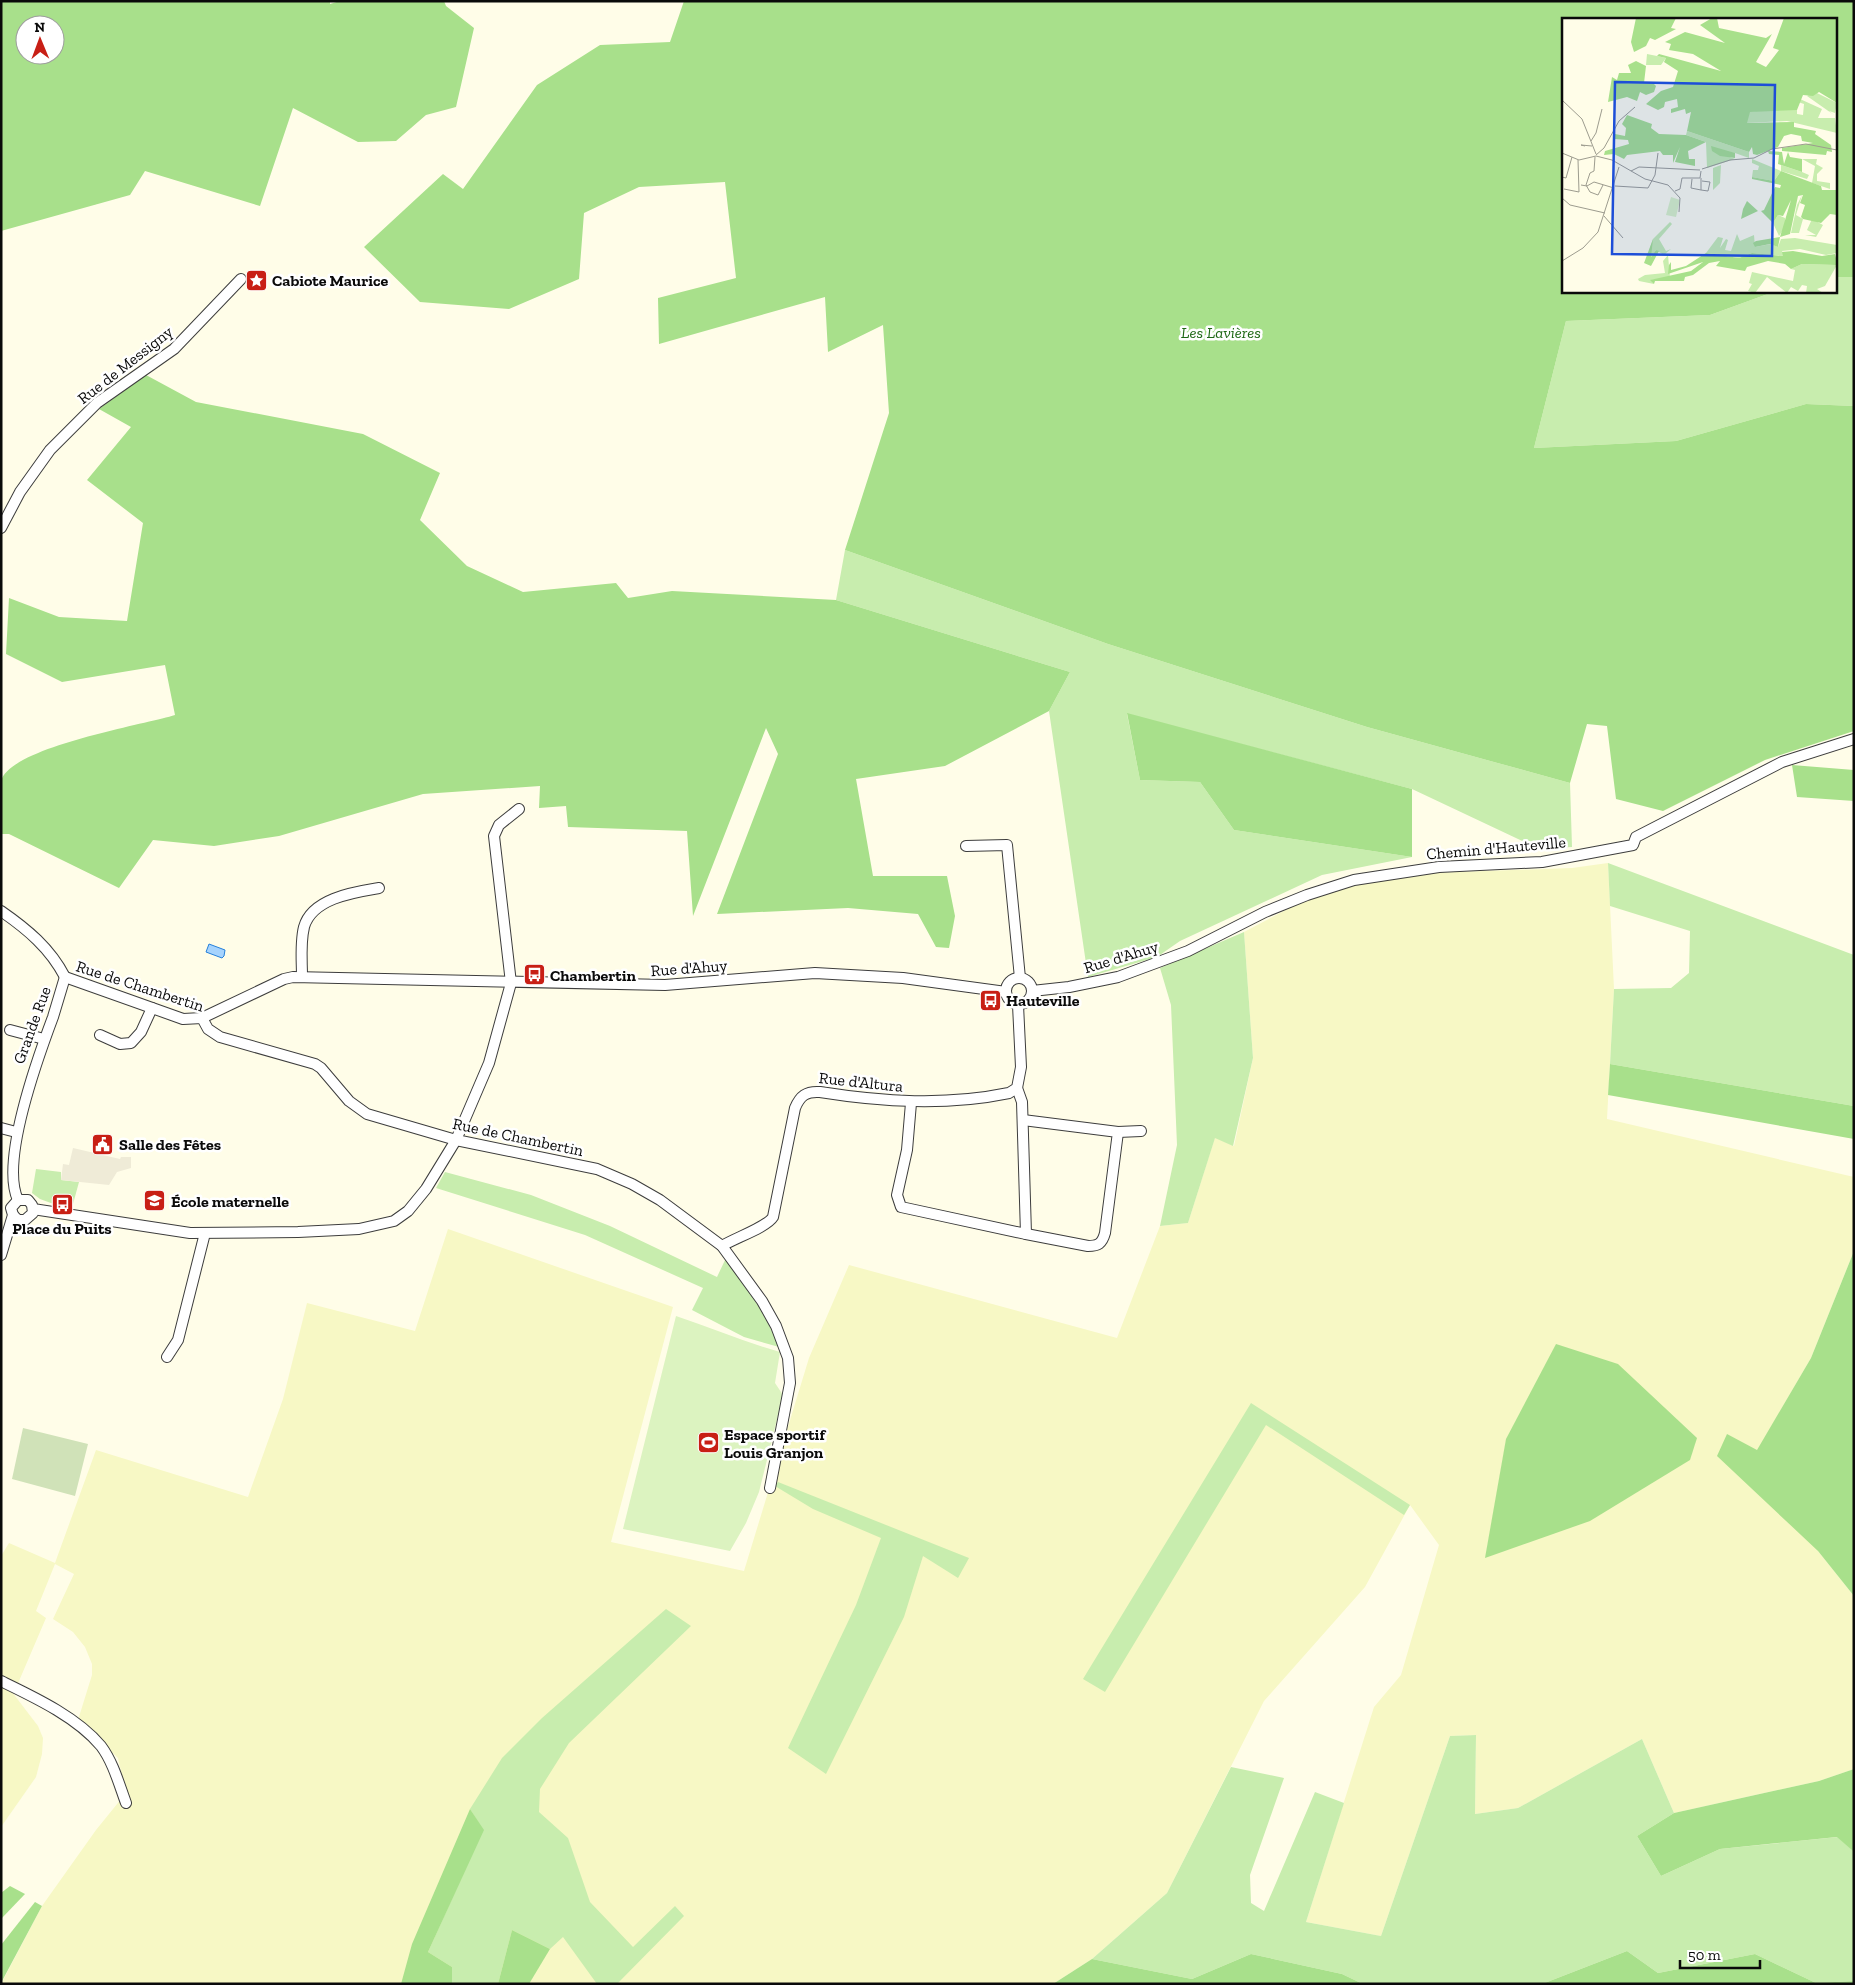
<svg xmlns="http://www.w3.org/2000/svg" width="1855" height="1985" viewBox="0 0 1855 1985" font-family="'Zilla Slab',serif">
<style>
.farmland{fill:#f7f8c5}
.green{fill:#c8edae}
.forest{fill:#a8e08b;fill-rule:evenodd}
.cemetery{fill:#d0e2b8}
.pitch{fill:#dcf3c0}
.plaza{fill:#efebd7}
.water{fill:#a6d3fd;stroke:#2580db}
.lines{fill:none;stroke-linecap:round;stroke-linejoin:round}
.minor-casing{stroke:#3d3d3d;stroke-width:12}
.minor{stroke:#fff;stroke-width:10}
.labels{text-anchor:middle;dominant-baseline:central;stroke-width:5;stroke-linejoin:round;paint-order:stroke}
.poi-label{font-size:16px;font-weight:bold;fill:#0a0a0a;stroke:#fff;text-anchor:start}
.park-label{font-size:16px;font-style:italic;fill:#1e6815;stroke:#fff}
.street-label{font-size:16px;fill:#0a0a0a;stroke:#fff}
.inset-road{fill:none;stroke:#9d9c8f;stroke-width:1}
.view{fill:#1d4ed8;fill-opacity:0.15;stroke:#1d4ed8;stroke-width:2.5}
.inset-edge{fill:none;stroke:#0a0a0a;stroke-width:2.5}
</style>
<rect width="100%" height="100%" fill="#fffde8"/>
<g class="farmland">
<polygon points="1608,863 1614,989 1607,1119 1854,1177 1854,1251 1811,1358 1757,1451 1818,1551 1854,1596 1854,1769 1819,1781 1674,1813 1642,1739 1518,1808 1475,1814 1476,1735 1450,1736 1381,1936 1306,1922 1374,1707 1401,1675 1439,1545 1410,1505 1365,1587 1264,1701 1167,1893 1092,1959 1053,1984 1,1984 42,1906 96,1830 126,1793 118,1758 78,1720 92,1675 92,1664 85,1647 73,1632 53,1619 74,1574 55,1564 36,1611 46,1618 16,1688 1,1678 1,1556 9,1543 55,1563 96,1450 248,1497 283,1399 307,1303 415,1331 448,1229 673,1307 611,1542 744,1571 809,1358 849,1265 1117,1338 1160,1226 1188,1223 1215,1137 1234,1146 1253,1058 1244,932 1310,897 1402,874 1572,868"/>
<polygon points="1,1686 12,1692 38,1726 43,1738 42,1754 36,1777 1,1827"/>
</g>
<g class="green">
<polygon points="1836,277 1854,277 1854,406 1806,404 1676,441 1534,448 1566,321 1710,315 1776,291 1836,291"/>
<polygon points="845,550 1108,644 1367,727 1570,783 1572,847 1539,849 1412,789 1127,714 1140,780 1200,782 1234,830 1412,857 1322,875 1180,941 1157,957 1088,977 1049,711 1070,672 836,600"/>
<polygon points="1608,863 1854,955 1854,1106 1610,1064 1614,989 1671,988 1689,973 1690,931 1610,906"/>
<polygon points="1244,932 1253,1058 1233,1146 1215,1138 1188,1223 1160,1226 1177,1145 1171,1005 1160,968"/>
<polygon points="36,1169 61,1172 61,1180 79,1182 73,1204 61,1200 59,1206 40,1199 32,1193"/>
<polygon points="445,1172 531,1195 610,1226 717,1277 726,1258 764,1314 779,1347 744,1337 692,1310 703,1288 585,1235 436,1188"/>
<polygon points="1251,1403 1410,1505 1404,1515 1266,1425 1105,1692 1083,1679"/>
<polygon points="778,1482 969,1558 958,1578 923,1556 904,1617 826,1774 788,1748 856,1605 881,1538 813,1509 775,1486"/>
<polygon points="666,1609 691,1626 569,1743 540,1789 539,1812 568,1838 590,1902 633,1947 675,1906 684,1916 617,1984 597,1984 563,1937 550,1949 512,1930 498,1984 452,1984 452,1967 428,1952 483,1830 470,1809 502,1758 542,1718"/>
<polygon points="1476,1735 1475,1814 1518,1808 1642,1739 1674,1813 1637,1836 1661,1876 1720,1849 1838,1837 1854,1852 1854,1981 1816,1983 1755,1954 1658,1973 1627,1951 1542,1984 1363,1984 1342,1974 1251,1954 1192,1979 1092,1959 1167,1893 1231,1767 1284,1778 1250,1875 1251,1903 1264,1911 1315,1792 1344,1803 1306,1922 1381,1936 1450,1736"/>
</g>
<g class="forest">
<path d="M1 1H330V4L340 1H444L446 6 474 28 456 107 426 115 396 141 358 142 293 108 260 206 145 171 130 195 1 231ZM25 25H55V55H25Z"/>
<polygon points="684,1 1854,1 1854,277 1836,277 1836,19 1564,19 1564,291 1776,291 1710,315 1566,321 1534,448 1676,441 1806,404 1854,406 1854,731 1765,760 1663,811 1616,799 1607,726 1587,724 1570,783 1367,727 1108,644 845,550 889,413 883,325 828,352 825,297 659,344 658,298 736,278 725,182 639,187 584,213 579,279 509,309 420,302 364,247 443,174 463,189 537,85 600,45 670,42"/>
<path d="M146 375 196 402 363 434 440 473 420 520 467 566 523 592 616 583 628 598 672 591 836 600 1070 672 1049 711 945 766 856 779 873 876H947L955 916 949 948 936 947 918 914 848 908 717 914 778 754 766 728 693 916 687 831 568 827 566 806 539 808 540 786 423 794 279 836 214 846 153 840 119 888 9 834H1C1 819 0 795 1 781 10 747 143 725 175 715L165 665 62 682 6 654 9 598 59 617 127 621 143 523 87 480 131 427 99 409Z"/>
<polygon points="1127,713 1412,789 1412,857 1234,830 1200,782 1140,780"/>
<polygon points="1792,765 1854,770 1854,801 1797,797"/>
<polygon points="1610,1064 1854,1106 1854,1139 1608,1095"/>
<polygon points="1854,1251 1854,1596 1818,1551 1717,1456 1727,1434 1757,1450 1811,1358"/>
<polygon points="1556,1344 1618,1364 1697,1438 1690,1460 1590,1521 1485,1558 1506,1439"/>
<polygon points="1854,1769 1854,1852 1837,1837 1720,1849 1661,1876 1637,1836 1674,1813 1819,1781"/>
<polygon points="470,1809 484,1830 428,1952 452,1967 452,1984 401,1984 412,1944"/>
<polygon points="10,1886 25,1894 1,1919 1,1893"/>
<polygon points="35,1902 42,1906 1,1983 1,1945"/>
<polygon points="512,1930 550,1949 529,1984 498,1984"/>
<polygon points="1627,1951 1658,1973 1755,1954 1816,1983 1854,1981 1854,1984 1542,1984"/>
<polygon points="1251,1954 1342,1974 1363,1984 1053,1984 1092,1959 1192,1979"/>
</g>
<polygon class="cemetery" points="23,1428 88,1444 75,1496 12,1479"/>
<path class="pitch" d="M676 1316C711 1328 745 1342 780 1352L775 1383 783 1395 759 1492 746 1523 730 1551 623 1529Z"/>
<polygon class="plaza" points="73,1148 120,1159 121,1157 131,1157 131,1168 117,1172 109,1185 61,1180 63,1164 69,1165"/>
<polygon class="water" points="209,944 225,950 224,956 222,958 206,952"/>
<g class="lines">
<defs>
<g id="minor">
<polyline points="1,528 20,492 50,450 97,403 174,349 241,279"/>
<polyline points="966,846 1007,845 1020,978"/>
<path d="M1 911C27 929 50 948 65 977"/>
<polyline points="65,977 183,1019 202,1018 208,1029 220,1037 315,1064 321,1068 349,1101 367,1114 456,1140 597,1169 632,1184 660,1200 722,1246 762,1301 776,1326 788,1358 790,1383 770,1488"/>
<path d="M302 977C302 961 300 943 304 927 312 898 355 892 379 888"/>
<circle cx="1019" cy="991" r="13"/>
<polyline points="1032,991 1069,987 1118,977 1188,951 1265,912 1307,895 1354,880 1439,867 1542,862 1633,845 1636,837 1782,762 1854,739"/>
<polyline points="202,1018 284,979 293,977 665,985 815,973 903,978 1006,992"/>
<polyline points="10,1030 44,1039"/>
<polyline points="100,1035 120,1044 131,1043 141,1032 152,1008"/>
<polyline points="911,1103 907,1150 897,1195 901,1207 1026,1234 1022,1102 1017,1088"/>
<path d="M1023 1120 1118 1132 1105 1233C1102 1244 1098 1246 1088 1246L1026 1234"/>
<polyline points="1,1128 16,1132"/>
<polyline points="1118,1132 1141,1131"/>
<path d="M18 1200C0 1162 38 1057 53 1017 57 1004 61 990 65 977"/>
<polyline points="33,1209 190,1233 298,1232 359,1229 394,1221 408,1211 426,1189 456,1140 489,1063 511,983 494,836 499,825 519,809"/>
<polyline points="13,1215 18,1220 25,1220 33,1213 32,1205 28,1200 18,1200"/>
<path d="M722 1246C735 1238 767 1227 773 1217L795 1108C800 1096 806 1091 820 1092 883 1102 946 1106 1009 1093L1017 1088 1021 1067 1018 1005"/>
<polyline points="1,1255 13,1215 11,1208 18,1200"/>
<polyline points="167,1357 178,1340 205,1233"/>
<path d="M1 1681C34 1697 77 1717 101 1746 113 1762 119 1784 126 1803"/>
</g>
</defs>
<use href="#minor" class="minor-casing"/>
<use href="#minor" class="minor"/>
</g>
<defs>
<symbol id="sight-square" viewBox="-11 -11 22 22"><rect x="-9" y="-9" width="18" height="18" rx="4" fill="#c81f15" stroke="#fff"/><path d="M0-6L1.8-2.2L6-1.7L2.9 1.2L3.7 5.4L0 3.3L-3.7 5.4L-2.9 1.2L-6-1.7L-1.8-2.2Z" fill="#fff"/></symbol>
<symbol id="bus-square" viewBox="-11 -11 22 22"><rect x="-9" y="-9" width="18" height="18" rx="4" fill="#c81f15" stroke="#fff"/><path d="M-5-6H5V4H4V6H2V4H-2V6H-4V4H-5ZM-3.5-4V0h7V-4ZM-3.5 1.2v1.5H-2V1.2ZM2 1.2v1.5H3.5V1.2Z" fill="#fff"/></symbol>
<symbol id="civic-square" viewBox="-11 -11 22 22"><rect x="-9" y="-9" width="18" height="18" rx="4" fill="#c81f15" stroke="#fff"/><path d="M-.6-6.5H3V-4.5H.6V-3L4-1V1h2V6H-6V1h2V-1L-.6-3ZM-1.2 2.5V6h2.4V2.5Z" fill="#fff"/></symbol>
<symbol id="school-square" viewBox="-11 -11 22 22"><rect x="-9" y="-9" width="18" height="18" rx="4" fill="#c81f15" stroke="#fff"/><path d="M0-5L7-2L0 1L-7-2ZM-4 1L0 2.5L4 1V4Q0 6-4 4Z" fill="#fff"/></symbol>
<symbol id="stadium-square" viewBox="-11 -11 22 22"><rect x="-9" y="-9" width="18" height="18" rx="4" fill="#c81f15" stroke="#fff"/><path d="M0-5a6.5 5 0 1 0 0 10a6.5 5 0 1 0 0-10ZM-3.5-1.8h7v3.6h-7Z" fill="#fff"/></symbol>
</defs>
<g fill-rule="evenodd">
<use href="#sight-square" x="244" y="268" width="25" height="25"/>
<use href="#bus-square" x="522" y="962" width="25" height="25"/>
<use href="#bus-square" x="978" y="988" width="25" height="25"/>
<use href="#civic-square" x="90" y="1132" width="25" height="25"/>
<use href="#school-square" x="142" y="1188" width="25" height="25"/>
<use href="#bus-square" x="50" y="1192" width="25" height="25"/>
<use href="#stadium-square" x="696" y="1430" width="25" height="25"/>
</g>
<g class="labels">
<g class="poi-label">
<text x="272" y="280">Cabiote Maurice</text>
<text x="550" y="975">Chambertin</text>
<text x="1006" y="1000">Hauteville</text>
<text x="119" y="1144">Salle des Fêtes</text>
<text x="171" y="1201">École maternelle</text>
<text x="62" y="1228" text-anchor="middle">Place du Puits</text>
<text x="724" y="1434">Espace sportif<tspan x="724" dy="18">Louis Granjon</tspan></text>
</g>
<g class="park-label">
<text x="1221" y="332">Les Lavières</text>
</g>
<g class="street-label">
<text transform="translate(125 365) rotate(-38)">Rue de Messigny</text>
<text transform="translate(1496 848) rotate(-5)">Chemin d'Hauteville</text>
<text transform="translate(1121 957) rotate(-17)">Rue d'Ahuy</text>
<text transform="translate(689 968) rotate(-4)">Rue d'Ahuy</text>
<text transform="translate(140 986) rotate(18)">Rue de Chambertin</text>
<text transform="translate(32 1025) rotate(-70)">Grande Rue</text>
<text transform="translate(861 1082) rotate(6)">Rue d'Altura</text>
<text transform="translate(518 1137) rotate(12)">Rue de Chambertin</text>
</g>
</g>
<g transform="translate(1562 18)">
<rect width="275" height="275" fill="#fffde8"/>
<path d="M85 36 95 38 104 40 99 47H84ZM253 74 275 85 273 95 267 93 272 97 245 78ZM238 81 260 91 256 100H273L275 115 225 103 184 105 187 94 209 91 235 92V96L241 97 242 86 236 84ZM125 113 187 134V140L173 135 155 134 173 141 145 150 144 124 124 117ZM190 141 219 153V147L240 154 247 157 245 161 219 153 212 163 190 159 191 152H196L197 148 190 145ZM240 141H255L254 146 261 150 255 156V163L268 165V171L250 165 253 148ZM159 147 158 165 151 172V150ZM240 177 234 197 241 201 237 215H229L235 187ZM216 197 223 200V209L217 218 211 205ZM250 201 261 207 254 219 243 217H254L245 212ZM108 204 110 206 97 221 104 233 109 231 102 237 94 232 89 239 87 233 91 221ZM175 216 178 223 192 217 193 229 209 226 216 229 219 221 233 220 275 227V235L264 237 238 231 220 233 222 238 190 235 177 240 144 235 156 219 161 220 158 230 164 221 166 222 163 232 169 233ZM106 237 108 260 89 262 92 266 77 263 76 261 83 257 103 255 101 243ZM240 246 275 247 263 268 255 271 261 275H244L245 268 240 267 236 273 229 269 225 275 205 259 193 275 186 273 190 266 187 265 190 254 231 263 233 252 229 251Z" fill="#c8edae"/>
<path d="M74 0H114L109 10 114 11 93 22 88 20 84 28 72 34 69 24ZM150 0H155L157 10 204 20 210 16 194 44 204 49 217 32 211 30 222 0H275V85L257 74 251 78 241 77 235 92 188 94 185 105 232 104V109L254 113 253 116 269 127 270 134 265 133 264 137 220 133V130L251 125 240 123 239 118 229 116 222 118 216 129 195 137 191 136 190 129 187 134 125 113 129 94 124 96 123 91 109 95V91L116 89 115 81 103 84 102 89 96 92 84 86 99 73 111 69 116 53 102 44 104 40 95 38 97 36 159 53 131 36 107 32 109 26 103 24 123 14 163 25 138 7ZM74 43 84 48 82 65 90 64 94 68 92 74 84 77 78 74 75 83 65 79 46 84 50 59 55 62 57 55H69L66 47ZM65 97 90 106 89 110 97 116 124 117 144 124 126 133 127 141H133V148L113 144 118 129 111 145V137H101L98 133 65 137 62 141 52 136 42 137 43 133 67 126 66 122 52 121 53 116 63 118 64 110 60 106ZM149 128 173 135V140L158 138 150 133ZM206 133 220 134 222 146 226 134 228 139 240 141V154L216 146 217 137 207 136ZM219 153 259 168 260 172H275V197L268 196 259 205 241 201 239 199 243 187 238 185 241 177 236 178 228 216 218 219 216 229 208 226 193 229 191 225 194 223 218 219 229 182 221 198 216 197 211 205 199 193 202 192 213 169 218 170 219 167 190 161V159L212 163ZM185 183 196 193 179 201 181 191ZM91 221 89 239 94 232 97 233 89 248 82 245ZM231 233 260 238 273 236 275 244 274 247 240 246 229 251 223 246 206 243 185 249 183 253 154 248 158 243 147 245 131 257 123 259 122 263H93L92 266 88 262 129 253 141 244 106 256 107 247 109 244V252L124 248 144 235 177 240 190 235 221 238 220 234Z" fill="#a8e08b"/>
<path d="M109 179 118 182 114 199 104 197Z" fill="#dcf3c0"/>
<path class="inset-road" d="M0 82 20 101 34 136M29 123 34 115 40 91M23 128 19 127 30 128M0 135 17 142 34 138 50 142 83 161 106 167 118 180 117 194M34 137 42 130 57 103 73 89M33 139 32 153 28 155 24 167 28 174 36 177 41 167M140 151 168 142 192 140 210 131 244 126 275 132M69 153 77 149 138 152M0 159 4 160 10 139M130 161 129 170 139 172V160M19 167 25 168 32 164 52 170M53 168 86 170 93 157 96 135M2 171 17 174 16 142M139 172 146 173 148 164 140 163M113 173 118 171 120 160H138L139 153M0 180 8 187 43 195M42 198 61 220M0 243 21 230 36 214 57 149"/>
<path class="view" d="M53 64 213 67 210 238 50 236Z"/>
<rect width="275" height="275" class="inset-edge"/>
</g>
<rect width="1855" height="1985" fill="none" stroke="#0a0a0a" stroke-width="5"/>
<g transform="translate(40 40) rotate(359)"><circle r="24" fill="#ffffff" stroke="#9d9d9d"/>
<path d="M0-4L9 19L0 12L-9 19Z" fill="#c81f15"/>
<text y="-8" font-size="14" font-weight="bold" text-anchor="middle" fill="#0a0a0a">N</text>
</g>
<path d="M1680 1960v8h80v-8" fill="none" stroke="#0a0a0a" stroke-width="2.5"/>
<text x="1688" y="1960" font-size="15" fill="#0a0a0a" stroke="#ffffff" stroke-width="4" paint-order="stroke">50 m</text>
</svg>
